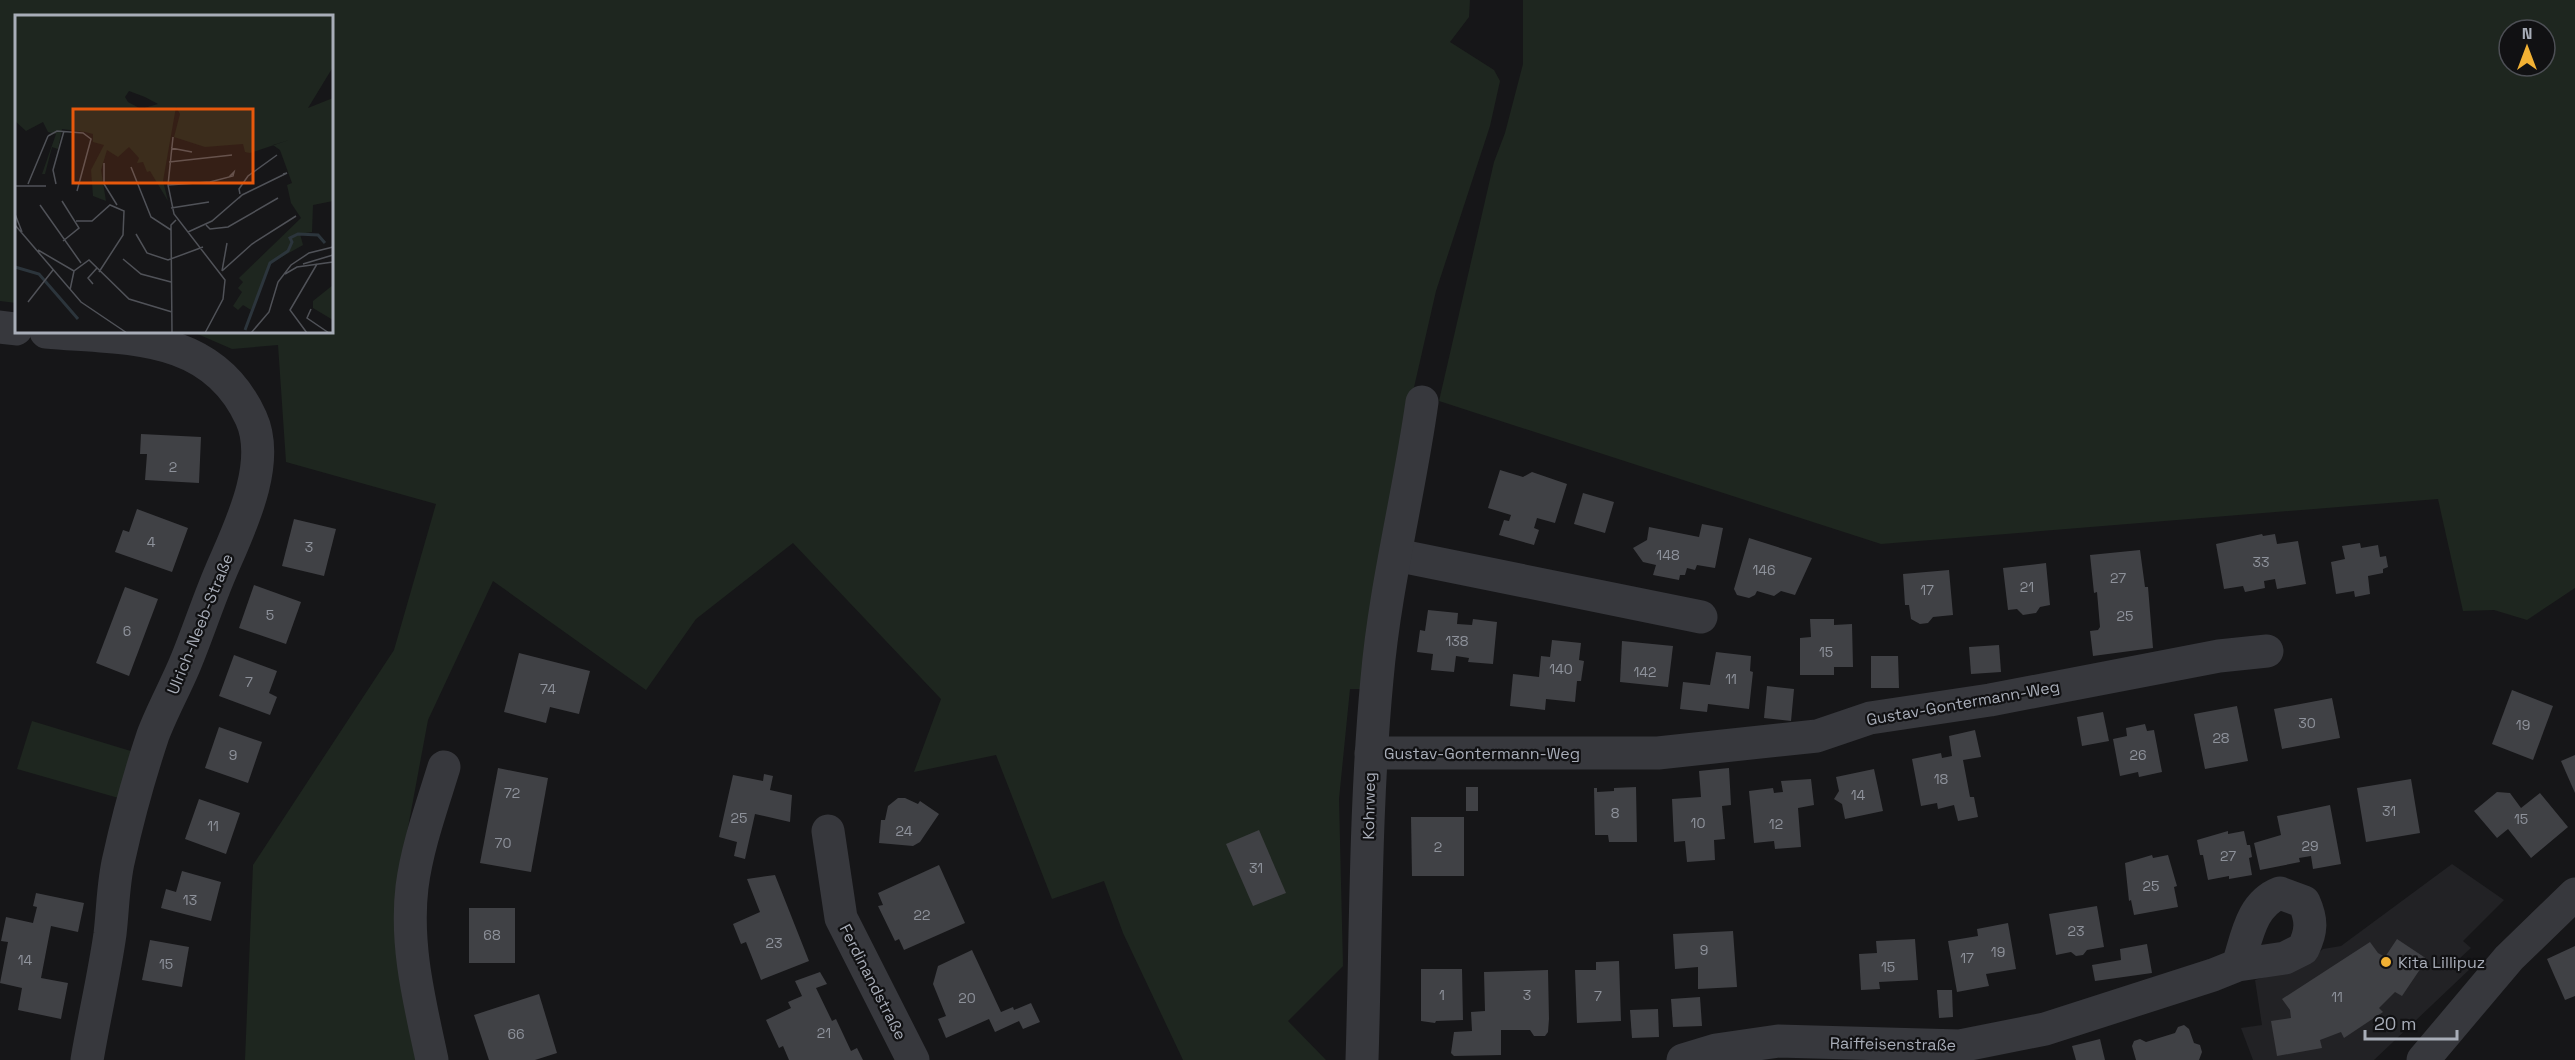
<svg xmlns="http://www.w3.org/2000/svg" width="2575" height="1060" viewBox="0 0 2575 1060" font-family="'Space Grotesk',sans-serif">
<style>
.built{fill:#222225}
.green{fill:#1e261f;fill-rule:evenodd}
.building{fill:#404145}
.lines{fill:none;stroke-linecap:round;stroke-linejoin:round}
.minor{stroke:#37383d;stroke-width:33}
.poi-dot{fill:#f2b134;stroke:#111113;stroke-width:2}
.labels{text-anchor:middle;dominant-baseline:central;stroke-width:4.5;stroke-linejoin:round;paint-order:stroke}
.number-label{font-size:14px;fill:#8e929b}
.street-label{font-size:16px;fill:#a8adb8;stroke:#111113}
.poi-label{font-size:16px;fill:#a8adb8;stroke:#111113;text-anchor:start}
.inset-river{fill:none;stroke:#2c353c;stroke-width:3}
.inset-road{fill:none;stroke:#505258;stroke-width:1.5}
.view{fill:#e8590c;fill-opacity:0.15;stroke:#e8590c;stroke-width:3}
.inset-edge{fill:none;stroke:#a8adb8;stroke-width:3}
</style>
<rect width="100%" height="100%" fill="#161618"/>
<polygon class="built" points="2452,864 2504,900 2463,941 2471,948 2460,958 2471,968 2374,1060 2253,1060 2241,1028 2262,1025 2255,980 2302,966 2323,949 2341,946"/>
<g class="green">
<polygon points="0,0 1470,0 1469,17 1450,42 1494,70 1500,81 1490,126 1436,291 1407,418 1360,689 1350,689 1339,799 1343,966 1288,1021 1326,1060 1183,1060 1123,933 1104,881 1052,899 996,755 914,772 941,699 793,543 696,619 646,690 493,581 428,720 401,865 420,1060 245,1060 253,865 394,650 436,504 286,462 278,345 232,349 193,332 332,332 332,16 16,16 16,303 0,301"/>
<path d="M1523 0H2575V588L2527 620 2494 610 2463 611 2438 499 1881 544 1439 401 1494 162 1505 133 1523 64ZM2509 30H2545V66H2509Z"/>
<polygon points="32,721 134,752 122,799 17,769"/>
</g>
<g class="building">
<polygon points="141,434 201,437 199,483 145,480 147,454 140,454"/>
<polygon points="1500,470 1523,477 1532,472 1567,484 1555,523 1537,518 1534,528 1539,530 1534,545 1499,535 1504,520 1509,521 1511,515 1488,508"/>
<polygon points="1583,493 1614,502 1605,533 1574,524"/>
<polygon points="137,509 188,528 172,572 115,552 123,530 129,532"/>
<polygon points="294,519 336,529 324,576 282,566"/>
<polygon points="1702,524 1723,528 1715,568 1697,565 1695,570 1687,568 1685,575 1680,575 1679,580 1653,575 1656,565 1643,562 1633,548 1647,540 1649,527 1699,537"/>
<polygon points="2262,534 2263,536 2275,534 2277,544 2298,541 2306,584 2277,589 2275,579 2264,581 2265,588 2245,592 2243,586 2224,589 2216,544"/>
<polygon points="1749,538 1812,558 1795,595 1781,591 1774,596 1757,591 1755,595 1749,598 1737,595 1734,589"/>
<polygon points="2360,543 2361,548 2378,545 2380,557 2386,556 2388,567 2383,569 2383,573 2368,576 2370,594 2355,597 2354,591 2336,594 2331,562 2345,559 2342,546"/>
<polygon points="2140,550 2145,587 2148,587 2153,648 2093,656 2090,631 2098,630 2100,627 2097,592 2094,593 2090,555"/>
<polygon points="2046,563 2050,605 2040,607 2036,613 2023,615 2017,609 2008,610 2003,568"/>
<polygon points="1949,570 1953,615 1933,617 1928,623 1920,624 1911,619 1909,605 1905,605 1903,574"/>
<polygon points="254,585 301,602 286,644 239,628"/>
<polygon points="125,587 158,599 129,676 96,663"/>
<polygon points="1428,610 1458,613 1457,624 1472,625 1473,619 1497,622 1493,664 1468,662 1469,658 1456,656 1454,672 1431,670 1433,654 1417,652 1420,630 1425,631"/>
<polygon points="1810,619 1834,619 1834,625 1852,624 1853,667 1834,667 1834,675 1800,675 1800,638 1811,637"/>
<polygon points="1552,640 1581,643 1579,660 1584,661 1581,681 1577,681 1575,702 1546,699 1545,710 1510,706 1513,674 1539,677 1541,656 1550,657"/>
<polygon points="1622,641 1673,646 1668,687 1620,682"/>
<polygon points="1999,645 2001,672 1971,674 1969,647"/>
<polygon points="1716,652 1751,656 1750,671 1753,672 1749,709 1708,704 1707,712 1680,709 1683,682 1710,685"/>
<polygon points="519,653 590,671 579,714 550,707 546,723 504,712"/>
<polygon points="234,655 277,671 269,693 277,697 270,715 219,696"/>
<polygon points="1871,656 1898,656 1899,688 1871,688"/>
<polygon points="1767,686 1794,689 1791,721 1764,718"/>
<polygon points="2512,690 2553,706 2533,760 2492,744"/>
<polygon points="2332,698 2340,738 2282,749 2274,709"/>
<polygon points="2237,706 2248,761 2205,769 2194,714"/>
<polygon points="2103,712 2109,741 2082,746 2077,717"/>
<polygon points="2145,724 2147,731 2154,730 2162,772 2139,777 2138,772 2120,776 2113,739 2127,736 2126,728"/>
<polygon points="219,727 262,742 248,783 205,768"/>
<polygon points="1975,730 1981,757 1963,760 1970,797 1974,797 1978,817 1958,821 1954,805 1938,809 1937,803 1921,806 1912,759 1941,753 1942,758 1952,756 1949,736"/>
<polygon points="2575,755 2575,793 2561,761"/>
<polygon points="498,768 548,778 531,872 480,863"/>
<polygon points="1729,768 1731,805 1722,806 1725,839 1714,840 1715,860 1687,862 1685,841 1674,842 1672,799 1701,797 1699,771"/>
<polygon points="1874,769 1883,811 1845,819 1842,804 1834,799 1839,791 1836,777"/>
<polygon points="764,774 773,776 770,790 792,795 790,822 755,814 745,859 734,856 737,842 719,837 733,775 763,781"/>
<polygon points="1811,779 1814,805 1798,808 1801,847 1775,849 1774,841 1754,843 1749,791 1773,788 1774,793 1783,792 1781,781"/>
<polygon points="2411,779 2420,833 2366,842 2357,788"/>
<rect x="1466" y="787" width="12" height="24"/>
<polygon points="1636,787 1637,842 1609,842 1608,835 1595,835 1594,788 1597,788 1597,792 1614,791 1614,788"/>
<polygon points="2497,792 2510,793 2521,808 2540,793 2568,827 2531,858 2508,829 2497,838 2474,811"/>
<polygon points="898,798 905,798 918,804 920,801 939,814 920,842 913,846 879,843 881,820 885,820 888,806"/>
<polygon points="199,799 240,813 226,854 185,839"/>
<polygon points="2330,805 2341,864 2313,869 2311,856 2299,858 2300,862 2260,870 2254,843 2281,835 2277,816"/>
<polygon points="1411,817 1464,817 1464,876 1412,876"/>
<polygon points="1259,830 1286,893 1253,906 1226,844"/>
<polygon points="2228,831 2228,834 2244,831 2247,845 2250,845 2252,857 2249,858 2252,875 2229,879 2229,876 2208,880 2203,855 2200,855 2197,840"/>
<polygon points="2152,855 2153,858 2168,855 2177,886 2174,887 2178,907 2134,915 2131,900 2129,901 2125,863"/>
<polygon points="939,865 965,923 904,950 899,939 895,941 878,906 883,905 878,893"/>
<polygon points="182,871 221,882 211,921 161,908 166,889 176,892"/>
<polygon points="775,875 809,961 761,980 746,942 741,944 733,924 760,912 747,879"/>
<polygon points="36,893 84,903 78,932 51,926 41,978 68,983 61,1019 18,1010 22,988 0,983 8,942 1,941 6,917 33,923 37,907 33,906"/>
<polygon points="2097,906 2104,947 2087,950 2083,955 2076,956 2071,952 2056,955 2049,914"/>
<rect x="469" y="908" width="46" height="55"/>
<polygon points="2008,923 2016,969 1986,974 1989,986 1957,992 1948,941 1978,936 1977,929"/>
<polygon points="1733,931 1737,987 1698,989 1698,967 1675,969 1673,934"/>
<polygon points="1915,939 1918,980 1879,982 1880,989 1861,990 1859,954 1877,953 1876,941"/>
<polygon points="2397,939 2427,959 2402,996 2395,992 2379,1008 2383,1012 2344,1038 2341,1032 2320,1040 2322,1048 2277,1056 2271,1021 2291,1018 2290,1010 2282,999 2370,942 2378,953 2385,957"/>
<polygon points="150,940 189,947 182,987 142,980"/>
<polygon points="2147,944 2152,973 2095,981 2092,965 2121,960 2120,949"/>
<polygon points="2575,946 2575,996 2565,1000 2547,959"/>
<polygon points="972,950 1001,1012 1013,1007 1014,1010 1031,1003 1040,1022 1023,1029 1019,1021 995,1032 989,1019 946,1038 938,1019 946,1016 933,984 938,966"/>
<polygon points="1619,961 1621,1021 1577,1023 1575,970 1596,970 1596,962"/>
<polygon points="1421,969 1462,969 1463,1020 1436,1021 1435,1023 1421,1021"/>
<polygon points="1548,970 1549,1019 1548,1032 1545,1036 1534,1036 1530,1030 1501,1030 1501,1055 1454,1056 1451,1053 1454,1032 1472,1031 1471,1012 1485,1011 1484,972"/>
<polygon points="820,972 827,984 816,988 832,1021 836,1019 851,1051 857,1048 863,1060 789,1060 783,1046 779,1048 766,1020 791,1008 788,1002 802,996 795,981"/>
<polygon points="1937,990 1952,990 1953,1017 1939,1018"/>
<polygon points="539,994 557,1053 535,1060 489,1060 474,1015"/>
<polygon points="1700,997 1702,1026 1673,1027 1671,999"/>
<polygon points="1658,1009 1659,1037 1632,1038 1630,1010"/>
<polygon points="2184,1025 2189,1029 2194,1043 2200,1045 2202,1052 2199,1060 2136,1060 2132,1046 2134,1041 2140,1039 2146,1042 2175,1033 2178,1027"/>
<polygon points="2100,1039 2105,1060 2076,1060 2072,1046"/>
</g>
<g class="lines">
<g class="minor">
<polyline points="0,327 16,329"/>
<path d="M46 332C126 339 212 332 251 418 272 464 239 529 221 571 208 601 198 633 185 664 175 688 162 711 153 735 140 774 128 817 119 858 113 882 113 909 110 934 104 976 94 1018 87 1060"/>
<polyline points="1396,555 1701,617"/>
<polyline points="1371,753 1658,753 1817,736 1870,718 1990,700 2219,656 2267,651"/>
<polyline points="828,831 841,918 913,1060"/>
<path d="M432 1060C420 1003 405 946 412 887 417 847 432 806 444 767"/>
<path d="M1362 1060C1366 933 1365 806 1377 679 1385 586 1409 495 1422 402"/>
<path d="M1683 1060 1716 1050 1778 1041 1960 1046 2045 1029 2213 975 2238 965 2285 958 2303 949C2312 931 2312 920 2304 902L2280 893C2251 904 2247 937 2238 965"/>
<polyline points="2423,1060 2509,958 2575,894"/>
</g>
</g>
<circle class="poi-dot" cx="2386" cy="962" r="6"/>
<g class="labels">
<g class="number-label">
<text x="173" y="467">2</text>
<text x="151" y="542">4</text>
<text x="309" y="547">3</text>
<text x="1668" y="555">148</text>
<text x="2261" y="562">33</text>
<text x="1764" y="570">146</text>
<text x="2118" y="578">27</text>
<text x="2027" y="587">21</text>
<text x="1927" y="590">17</text>
<text x="270" y="615">5</text>
<text x="2125" y="616">25</text>
<text x="127" y="631">6</text>
<text x="1457" y="641">138</text>
<text x="1826" y="652">15</text>
<text x="1561" y="669">140</text>
<text x="1645" y="672">142</text>
<text x="1731" y="679">11</text>
<text x="249" y="682">7</text>
<text x="548" y="689">74</text>
<text x="2307" y="723">30</text>
<text x="2523" y="725">19</text>
<text x="2221" y="738">28</text>
<text x="233" y="755">9</text>
<text x="2138" y="755">26</text>
<text x="1941" y="779">18</text>
<text x="512" y="793">72</text>
<text x="1858" y="795">14</text>
<text x="2389" y="811">31</text>
<text x="1615" y="813">8</text>
<text x="739" y="818">25</text>
<text x="2521" y="819">15</text>
<text x="1698" y="823">10</text>
<text x="1776" y="824">12</text>
<text x="213" y="826">11</text>
<text x="904" y="831">24</text>
<text x="503" y="843">70</text>
<text x="2310" y="846">29</text>
<text x="1438" y="847">2</text>
<text x="2228" y="856">27</text>
<text x="1256" y="868">31</text>
<text x="2151" y="886">25</text>
<text x="190" y="900">13</text>
<text x="922" y="915">22</text>
<text x="2076" y="931">23</text>
<text x="492" y="935">68</text>
<text x="774" y="943">23</text>
<text x="1704" y="950">9</text>
<text x="1998" y="952">19</text>
<text x="1967" y="958">17</text>
<text x="25" y="960">14</text>
<text x="166" y="964">15</text>
<text x="1888" y="967">15</text>
<text x="1442" y="995">1</text>
<text x="1527" y="995">3</text>
<text x="1598" y="996">7</text>
<text x="2337" y="997">11</text>
<text x="967" y="998">20</text>
<text x="824" y="1033">21</text>
<text x="516" y="1034">66</text>
</g>
<g class="street-label">
<text transform="translate(200 624) rotate(-68)">Ulrich-Neeb-Straße</text>
<text transform="translate(1963 703) rotate(-10)">Gustav-Gontermann-Weg</text>
<text x="1482" y="753">Gustav-Gontermann-Weg</text>
<text transform="translate(1369 806) rotate(-89)">Kohrweg</text>
<text transform="translate(873 982) rotate(63)">Ferdinandstraße</text>
<text transform="translate(1893 1044) rotate(1)">Raiffeisenstraße</text>
</g>
<g class="poi-label">
<text x="2398" y="962">Kita Lillipuz</text>
</g>
</g>
<g transform="translate(15 15)">
<rect width="318" height="318" fill="#161618"/>
<path d="M0 0H318V52L293 93 318 83V186L298 190 297 217 285 219 288 230 256 248 236 295 228 290 223 295 218 291 227 277 223 273 228 267 224 263 286 203 276 188 272 170 277 168 265 135 258 130 274 125 235 138 230 137 228 129 190 132 159 122 165 99 161 92 148 166 153 186 135 156 132 157 128 147 122 148 124 143 114 132 103 142 92 135 86 155 91 186 78 181 76 155 89 130 78 127V119L70 117 47 114 43 134 37 132 30 159H27L41 119 33 117 28 107 11 116 0 106ZM114 76 130 82 143 89 126 94 113 87 110 82ZM318 270V305L298 293V286Z" fill="#1e261f" fill-rule="evenodd"/>
<path class="inset-river" d="M0 252 24 259 63 304M230 315 255 248 273 236 277 227 275 223 283 219 303 220 310 228"/>
<path class="inset-road" d="M33 121 42 116 68 118 76 124 62 176M158 122 153 170 159 199 210 265 208 284 190 318M156 133 177 137M154 147 217 140M89 148V169L102 190M116 152 136 202 156 215M13 169 33 121M41 169 38 155 49 116M153 170 195 167 218 161 219 157 214 162M0 171H31M225 179 224 174 233 161 262 140M227 180 272 158 268 159M47 186 64 213 48 226M25 190 66 248M156 193 194 187M0 199 7 217M61 206H77L95 190 109 196 108 220 84 257M0 210 66 287 112 318M191 210 195 214 213 212 263 183M173 217 197 206 227 180 224 183M121 219 132 238 153 245 188 232M23 235 59 256M108 244 126 259 156 267M288 249 318 240M207 256 237 229 281 201M207 256 212 228M270 259 282 252 318 247M78 269 73 263 82 253M55 275 59 256 74 245 114 284 157 297M13 287 38 255M296 294 292 303 314 318M157 318 156 210 161 205M236 318 254 297 263 267 276 250 294 238 318 232M292 318 275 295 302 249"/>
<path class="view" d="M58 94H238V168H58Z"/>
<rect width="318" height="318" class="inset-edge"/>
</g>
<g transform="translate(2527 48)"><circle r="28" fill="#111113" stroke="#4d4f55" stroke-width="1.5"/>
<path d="M0-4.5L10 22L0 15L-10 22Z" fill="#f2b134"/>
<text y="-9" font-size="16" font-weight="bold" text-anchor="middle" fill="#a8adb8">N</text>
</g>
<path d="M2365 1030v9h92v-9" fill="none" stroke="#a8adb8" stroke-width="3"/>
<text x="2374" y="1030" font-size="18" fill="#a8adb8" stroke="#111113" stroke-width="4.5" paint-order="stroke">20 m</text>
</svg>
